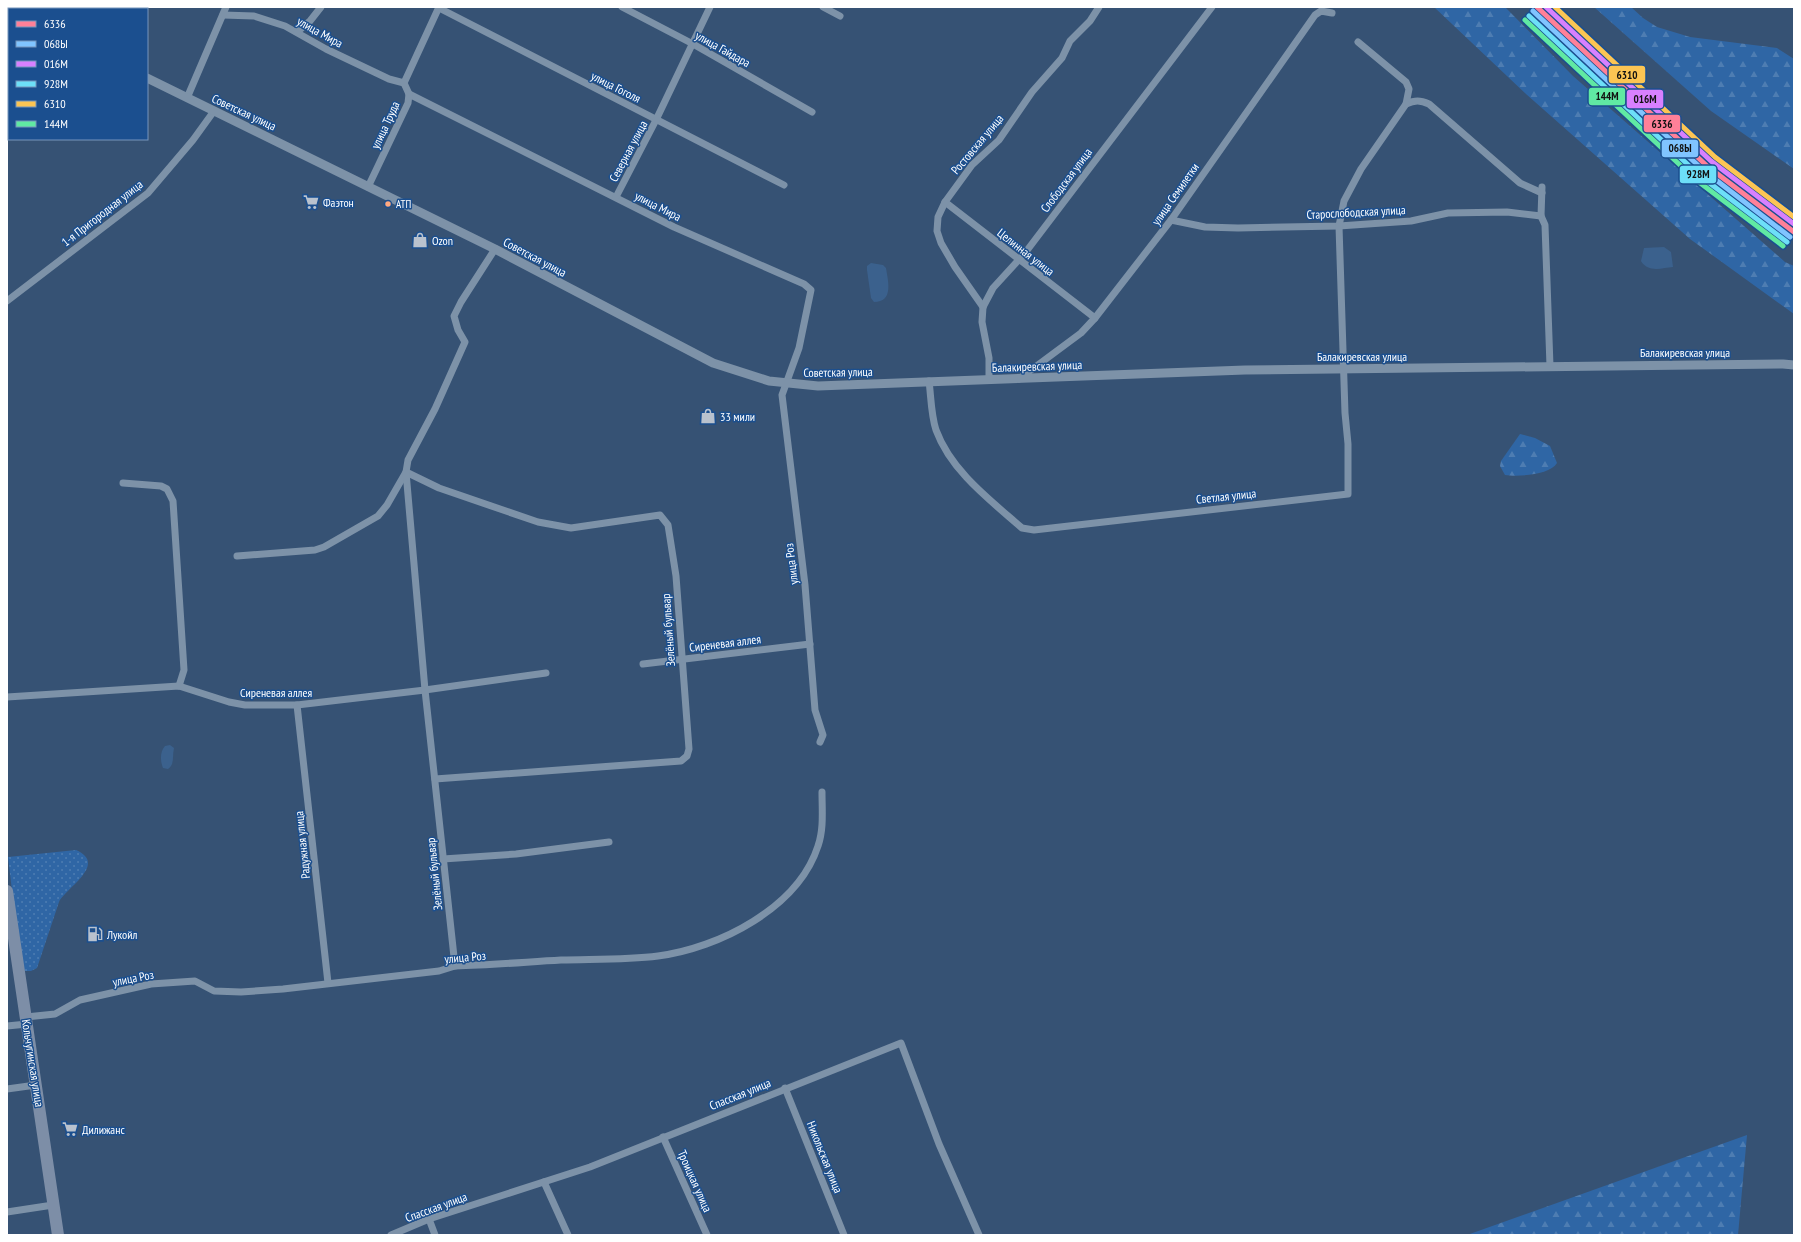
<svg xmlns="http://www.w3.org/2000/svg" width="1801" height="1242" viewBox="0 0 1801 1242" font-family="'PT Sans Narrow',sans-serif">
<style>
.grass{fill:url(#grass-dots)}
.forest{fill:url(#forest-firs)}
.water{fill:#3b618d}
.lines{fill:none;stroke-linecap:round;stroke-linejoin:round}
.minor{stroke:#7d92a8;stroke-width:7}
.tertiary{stroke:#7d92a8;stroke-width:9}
.primary{stroke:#7d8ea7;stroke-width:12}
.rail-1-casing{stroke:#1b4f8f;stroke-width:8}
.rail-2-casing{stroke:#1b4f8f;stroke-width:8}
.rail-3-casing{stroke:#1b4f8f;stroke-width:8}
.rail-4-casing{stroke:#1b4f8f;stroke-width:8}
.rail-5-casing{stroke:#1b4f8f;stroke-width:8}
.rail-6-casing{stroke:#1b4f8f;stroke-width:8}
.rail-1{stroke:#ff8098;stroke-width:5}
.rail-2{stroke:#80c4ff;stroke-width:5}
.rail-3{stroke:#d880ff;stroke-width:5}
.rail-4{stroke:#6ddff8;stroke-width:5}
.rail-5{stroke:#fcc553;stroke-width:5}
.rail-6{stroke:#60e9a3;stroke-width:5}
.bus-dot{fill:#ffa980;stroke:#1b4f8f;stroke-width:1.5}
.labels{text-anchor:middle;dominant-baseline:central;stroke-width:3;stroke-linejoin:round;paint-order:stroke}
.bus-label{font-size:11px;fill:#fff;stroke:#1b4f8f;text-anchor:start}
.street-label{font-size:12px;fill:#fff;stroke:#1b4f8f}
.poi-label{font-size:12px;fill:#fff;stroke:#1b4f8f;text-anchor:start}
.line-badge{stroke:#1b4f8f;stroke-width:1.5}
.pale-badge-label{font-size:11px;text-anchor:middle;font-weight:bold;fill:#111}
</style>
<defs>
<pattern id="grass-dots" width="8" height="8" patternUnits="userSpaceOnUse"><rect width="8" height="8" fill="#2f66a5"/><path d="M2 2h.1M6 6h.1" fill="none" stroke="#4e7db2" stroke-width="1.8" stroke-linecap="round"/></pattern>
<pattern id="forest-firs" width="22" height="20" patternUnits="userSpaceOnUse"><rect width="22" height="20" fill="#2f66a5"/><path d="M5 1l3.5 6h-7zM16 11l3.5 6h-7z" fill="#4e7db2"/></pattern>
</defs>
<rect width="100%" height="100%" fill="#365274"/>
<path class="grass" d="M76 850C108 864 67 887 59 902L37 968 31 971H24L21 966 8 857Z"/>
<g class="forest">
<polygon points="1434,7 1505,7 1573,76 1785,262 1794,266 1794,314 1690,239 1526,94"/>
<polygon points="1594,7 1631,7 1643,18 1657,27 1690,37 1777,48 1794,59 1794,169 1711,111"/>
<path d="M1520 434 1535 438 1550 446 1557 463C1550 475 1518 477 1505 475L1500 466 1501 461Z"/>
<polygon points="1747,1135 1738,1235 1467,1235"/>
</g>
<g class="water">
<path d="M1664 247 1671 252 1673 267C1662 268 1648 273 1641 261L1644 248Z"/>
<path d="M871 263 883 265 886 268C888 281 894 302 874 302L871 298 867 270V266Z"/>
<path d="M170 745 174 748C172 757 175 764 168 769L163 768C160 761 160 751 165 746Z"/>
</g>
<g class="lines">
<g class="minor">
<polyline points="622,7 693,44 812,112"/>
<polyline points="823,7 840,16"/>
<polyline points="439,8 784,185"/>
<polyline points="223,15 254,16 285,26 326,49 389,79 404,83"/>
<polyline points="297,32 310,21 321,7"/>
<path d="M1358 42 1406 82 1409 89 1406 104C1415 100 1420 100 1429 104L1520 183 1542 193"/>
<polyline points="409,94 674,227 804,284 811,290 799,348 782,395 805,585 815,710 823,735 820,742"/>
<polyline points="187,98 226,7"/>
<polyline points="368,187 408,103 409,94 404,83 439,7"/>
<polyline points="1542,187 1541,216 1545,225 1550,366"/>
<polyline points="616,197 656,120 710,7"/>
<polyline points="945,202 1095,318"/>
<polyline points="1171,220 1205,227 1238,228 1339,226 1411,221 1448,213 1507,212 1541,216"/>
<polyline points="7,301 148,193 193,140 214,111"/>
<polyline points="983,307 955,267 941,243 937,231 938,217 945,202 972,165 999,140 1032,92 1062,58 1070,41 1090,21 1099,7"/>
<polyline points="1019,379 1081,333 1095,318 1171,220 1315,15 1321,11 1332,13"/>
<polyline points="989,380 989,358 982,322 983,307 993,288 1025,253 1212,7"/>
<path d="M929 381C931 396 931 415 936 430 951 471 990 500 1022 528L1034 530 1348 494V444L1345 413 1339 226 1344 201 1361 169 1406 104"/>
<polyline points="123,483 161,486 167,489 173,501 184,670 179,686"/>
<polyline points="237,556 315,550 324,547 378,516 387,505 406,472 439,488 538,522 571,528 660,515 668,525 676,576 689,749 687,756 681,761 435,779"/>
<polyline points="643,664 810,644"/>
<polyline points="7,697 179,686 229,702 245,705 297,705 425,690 546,673"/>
<polyline points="297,705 328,983"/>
<polyline points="443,859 516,854 609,842"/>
<polyline points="455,966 425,690 406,472 408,460 435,409 465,342 458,330 454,316 461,302 495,249"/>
<path d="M26 1017 55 1014 80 1000 151 984 195 981 214 991 241 992 283 989 439 971 455 966C491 965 526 962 561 960 593 959 627 960 658 956 719 948 798 908 818 846 824 829 822 810 822 792"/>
<polyline points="7,1026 27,1024"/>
<polyline points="785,1088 844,1235"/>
<polyline points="7,1089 36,1085"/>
<polyline points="663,1137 707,1235"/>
<polyline points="544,1182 568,1235"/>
<polyline points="7,1212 53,1205"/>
<polyline points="429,1219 435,1235"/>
<polyline points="391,1235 429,1219 590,1167 901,1043 939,1144 979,1235"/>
</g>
<g class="tertiary">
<polyline points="7,10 9,11"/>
<polyline points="147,78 495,249 713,363 769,381 818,386 1245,370 1783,364 1794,365"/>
</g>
<polyline class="primary" points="7,891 58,1235"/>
<defs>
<polyline id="rail-1" points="1537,7 1707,166 1794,232"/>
<polyline id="rail-2" points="1533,11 1703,170 1790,237"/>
<polyline id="rail-3" points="1546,7 1711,161 1794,224"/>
<polyline id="rail-4" points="1529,16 1699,175 1787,242"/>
<polyline id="rail-5" points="1555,7 1715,157 1794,217"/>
<polyline id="rail-6" points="1525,20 1695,179 1783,246"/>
</defs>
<use href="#rail-1" class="rail-1-casing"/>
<use href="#rail-2" class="rail-2-casing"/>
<use href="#rail-3" class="rail-3-casing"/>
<use href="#rail-4" class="rail-4-casing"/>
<use href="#rail-5" class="rail-5-casing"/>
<use href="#rail-6" class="rail-6-casing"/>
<use href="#rail-1" class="rail-1"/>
<use href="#rail-2" class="rail-2"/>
<use href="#rail-3" class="rail-3"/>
<use href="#rail-4" class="rail-4"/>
<use href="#rail-5" class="rail-5"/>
<use href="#rail-6" class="rail-6"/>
</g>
<defs>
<symbol id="supermarket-bare" viewBox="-9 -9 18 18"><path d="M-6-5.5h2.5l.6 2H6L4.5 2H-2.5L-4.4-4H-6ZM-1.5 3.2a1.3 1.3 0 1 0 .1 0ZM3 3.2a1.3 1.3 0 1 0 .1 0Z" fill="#b9c2ce" stroke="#1b4f8f" stroke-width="2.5" paint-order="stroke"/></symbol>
<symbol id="shop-bare" viewBox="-9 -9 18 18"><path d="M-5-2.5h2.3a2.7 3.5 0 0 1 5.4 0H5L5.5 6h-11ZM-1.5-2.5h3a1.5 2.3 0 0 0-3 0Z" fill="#b9c2ce" stroke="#1b4f8f" stroke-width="2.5" paint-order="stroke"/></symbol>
<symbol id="fuel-bare" viewBox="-9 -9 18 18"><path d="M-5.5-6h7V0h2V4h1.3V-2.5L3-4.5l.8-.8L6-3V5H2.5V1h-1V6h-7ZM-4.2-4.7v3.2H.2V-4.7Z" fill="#b9c2ce" stroke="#1b4f8f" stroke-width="2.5" paint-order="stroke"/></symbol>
</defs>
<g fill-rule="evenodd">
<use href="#supermarket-bare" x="300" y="191" width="22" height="22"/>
<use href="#shop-bare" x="409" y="229" width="22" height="22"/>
<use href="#shop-bare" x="697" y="405" width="22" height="22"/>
<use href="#fuel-bare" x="84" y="923" width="22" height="22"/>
<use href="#supermarket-bare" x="59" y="1118" width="22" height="22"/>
</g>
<circle class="bus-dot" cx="388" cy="204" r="3.5"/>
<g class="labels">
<g class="bus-label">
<text x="396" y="204">АТП</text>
</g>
<g class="street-label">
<text transform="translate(320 32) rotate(29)">улица Мира</text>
<text transform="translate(723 49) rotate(29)">улица Гайдара</text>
<text transform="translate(616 87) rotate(27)">улица Гоголя</text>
<text transform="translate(244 112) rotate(25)">Советская улица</text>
<text transform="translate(385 125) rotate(-65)">улица Труда</text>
<text transform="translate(977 144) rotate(-50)">Ростовская улица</text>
<text transform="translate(628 151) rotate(-62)">Северная улица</text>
<text transform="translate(1066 180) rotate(-53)">Слободская улица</text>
<text transform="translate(1175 194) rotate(-55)">улица Семилетки</text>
<text transform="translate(658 206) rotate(27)">улица Мира</text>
<text transform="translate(1356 212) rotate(-3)">Старослободская улица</text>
<text transform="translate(102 213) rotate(-38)">1-я Пригородная улица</text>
<text transform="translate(1026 252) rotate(38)">Целинная улица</text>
<text transform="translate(535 257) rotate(28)">Советская улица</text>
<text x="1685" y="352">Балакиревская улица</text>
<text x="1362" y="356">Балакиревская улица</text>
<text transform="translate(1037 366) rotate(-2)">Балакиревская улица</text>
<text transform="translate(838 372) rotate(-1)">Советская улица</text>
<text transform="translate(1226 496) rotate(-6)">Светлая улица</text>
<text transform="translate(791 564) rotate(-97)">улица Роз</text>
<text transform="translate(668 630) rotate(-94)">Зелёный бульвар</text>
<text transform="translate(725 643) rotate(-7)">Сиреневая аллея</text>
<text x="276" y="692">Сиреневая аллея</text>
<text transform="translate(302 845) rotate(-96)">Радужная улица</text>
<text transform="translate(434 874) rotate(-96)">Зелёный бульвар</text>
<text transform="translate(465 957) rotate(-5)">улица Роз</text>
<text transform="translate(133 978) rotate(-11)">улица Роз</text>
<text transform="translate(33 1063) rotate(81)">Кольчугинская улица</text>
<text transform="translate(740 1094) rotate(-22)">Спасская улица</text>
<text transform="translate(825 1157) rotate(68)">Никольская улица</text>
<text transform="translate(695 1181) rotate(66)">Троицкая улица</text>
<text transform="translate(436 1207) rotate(-20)">Спасская улица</text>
</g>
<g class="poi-label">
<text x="323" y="202">Фаэтон</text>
<text x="432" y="240">Ozon</text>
<text x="720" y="416">33 мили</text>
<text x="107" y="934">Лукойл</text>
<text x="82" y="1129">Дилижанс</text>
</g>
</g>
<g class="line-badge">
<rect x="1608" y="65" width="38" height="19" rx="4" fill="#fcc553"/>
<rect x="1588" y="87" width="38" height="19" rx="4" fill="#60e9a3"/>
<rect x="1626" y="89" width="38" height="20" rx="4" fill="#d880ff"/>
<rect x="1643" y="114" width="38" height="19" rx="4" fill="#ff8098"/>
<rect x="1661" y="139" width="38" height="19" rx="4" fill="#80c4ff"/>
<rect x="1679" y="165" width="38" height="19" rx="4" fill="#6ddff8"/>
</g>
<g class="pale-badge-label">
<text x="1627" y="79">6310</text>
<text x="1607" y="100">144М</text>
<text x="1645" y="103">016М</text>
<text x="1662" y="128">6336</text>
<text x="1680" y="152">068Ы</text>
<text x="1698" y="178">928М</text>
</g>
<rect width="1801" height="1242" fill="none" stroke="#ffffff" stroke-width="16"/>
<rect x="8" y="8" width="140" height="132" fill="#1b4f8f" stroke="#7695bc"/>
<rect x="16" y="21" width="20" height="6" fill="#ff8098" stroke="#7695bc"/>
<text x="44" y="28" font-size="12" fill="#ffffff">6336</text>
<rect x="16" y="41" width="20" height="6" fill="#80c4ff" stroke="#7695bc"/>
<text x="44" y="48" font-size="12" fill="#ffffff">068Ы</text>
<rect x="16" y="61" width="20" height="6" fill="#d880ff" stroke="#7695bc"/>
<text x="44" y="68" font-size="12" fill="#ffffff">016М</text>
<rect x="16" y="81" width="20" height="6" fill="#6ddff8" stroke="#7695bc"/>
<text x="44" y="88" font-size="12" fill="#ffffff">928М</text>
<rect x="16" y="101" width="20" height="6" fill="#fcc553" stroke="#7695bc"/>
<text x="44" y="108" font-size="12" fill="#ffffff">6310</text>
<rect x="16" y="121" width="20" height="6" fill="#60e9a3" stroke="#7695bc"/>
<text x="44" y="128" font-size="12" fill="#ffffff">144М</text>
</svg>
